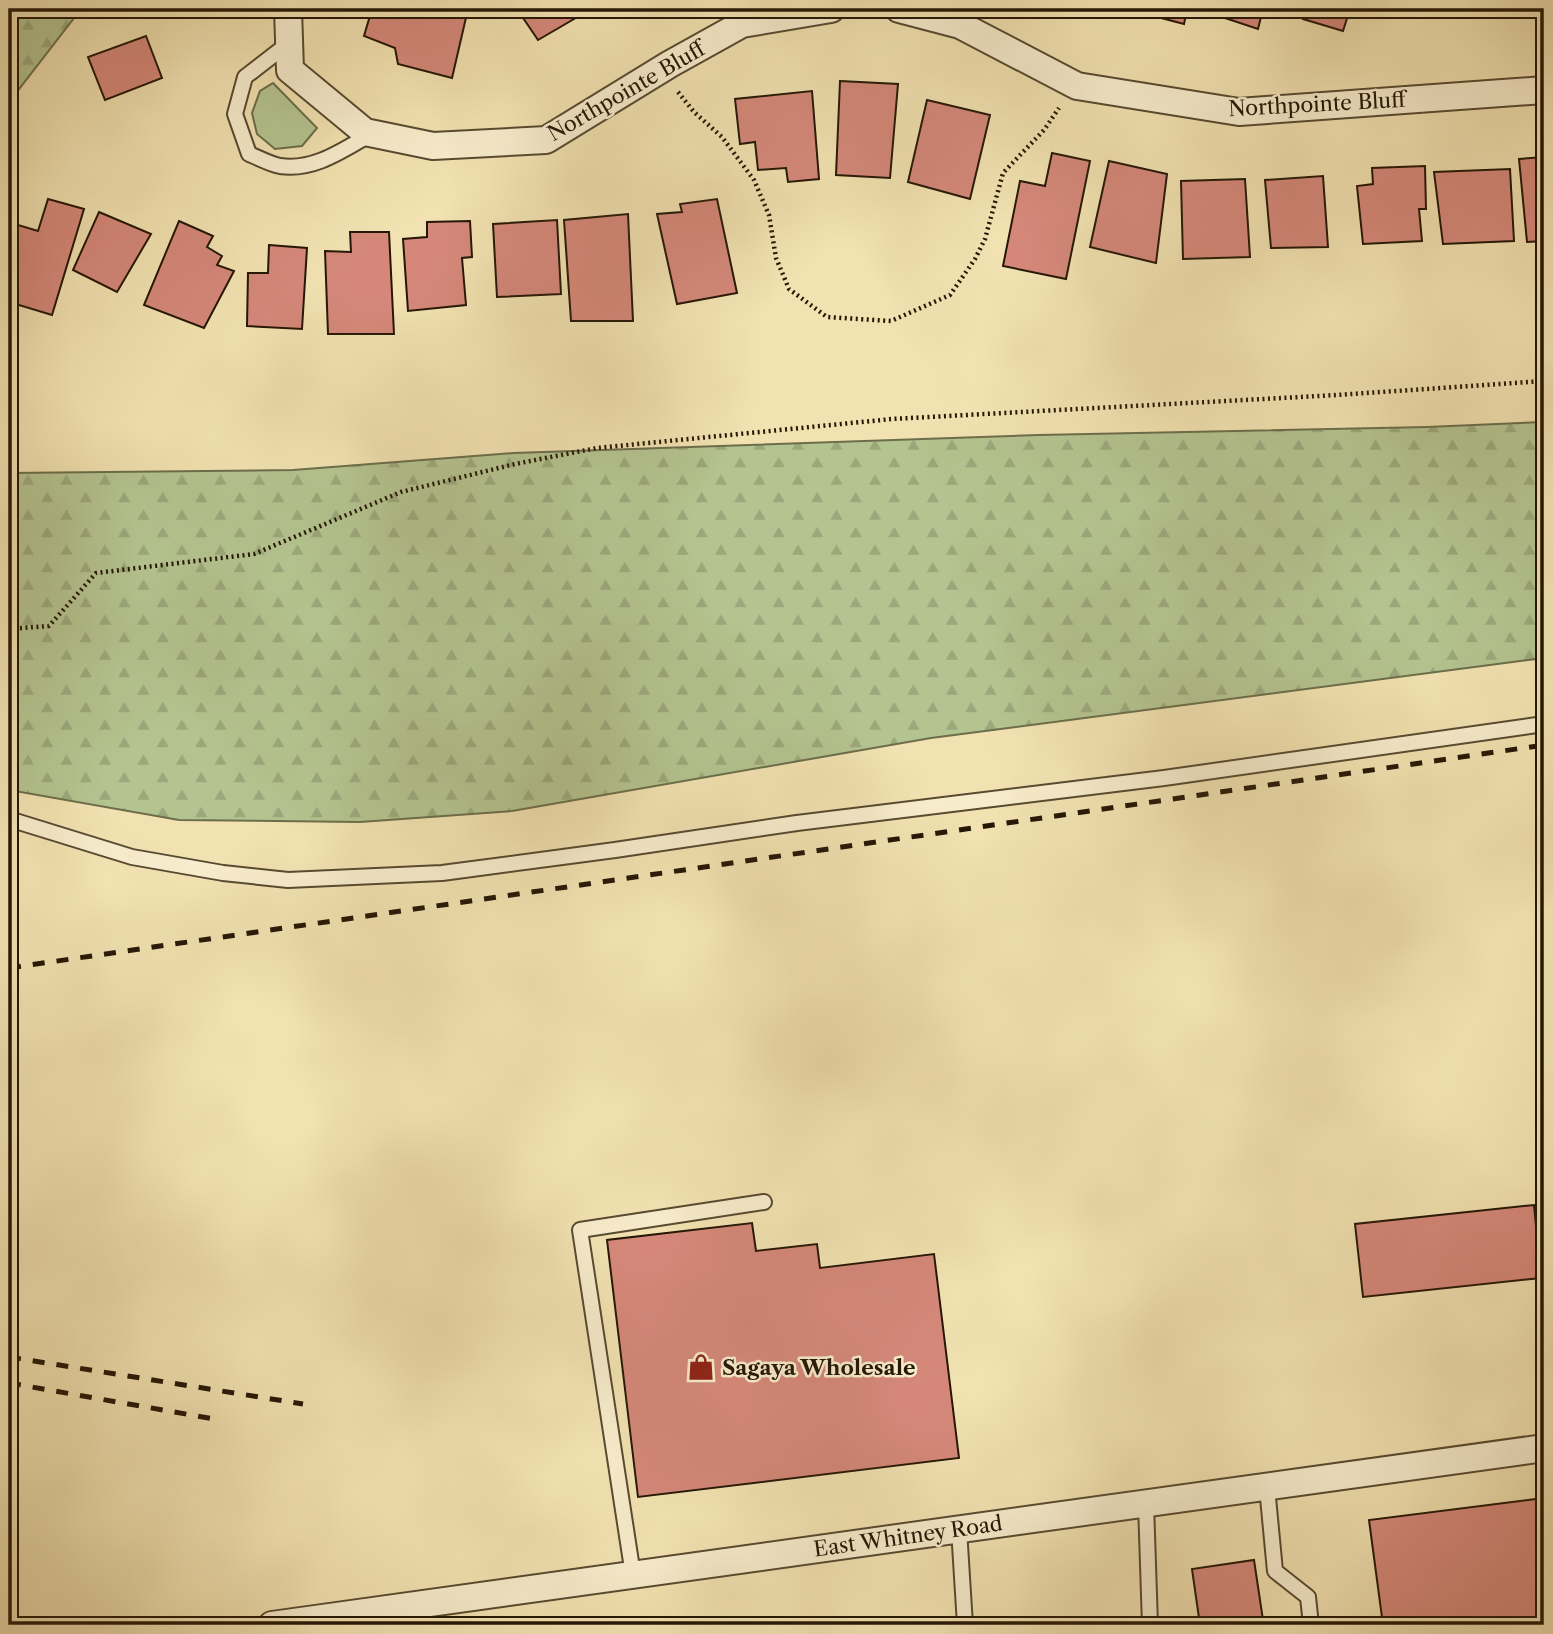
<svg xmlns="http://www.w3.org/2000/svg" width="1553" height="1634" viewBox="0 0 1553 1634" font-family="'Libre Caslon Text',serif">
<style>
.green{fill:#b4c490;stroke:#6c6e4b;stroke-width:2}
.forest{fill:url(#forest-firs);stroke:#6c6e4b;stroke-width:2}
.building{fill:#d5887a;stroke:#251706;stroke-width:2}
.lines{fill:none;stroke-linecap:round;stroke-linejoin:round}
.lane-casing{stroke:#584a31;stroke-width:18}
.street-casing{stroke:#584a31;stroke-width:30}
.path{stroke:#251706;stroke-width:4.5;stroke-dasharray:2 3.5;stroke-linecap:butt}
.lane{stroke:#f7eccc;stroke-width:14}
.street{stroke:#f7eccc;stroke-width:26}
.rail{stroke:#251706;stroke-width:5;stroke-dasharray:12 12;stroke-linecap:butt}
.labels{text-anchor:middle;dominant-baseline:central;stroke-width:5;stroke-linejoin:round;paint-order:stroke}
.street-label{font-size:21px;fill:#251706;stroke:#f7eccc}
.poi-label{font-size:21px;font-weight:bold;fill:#251706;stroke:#f7eccc;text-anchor:start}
</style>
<defs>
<pattern id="forest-firs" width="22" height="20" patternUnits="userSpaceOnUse" patternTransform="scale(1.75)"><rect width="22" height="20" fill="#b4c490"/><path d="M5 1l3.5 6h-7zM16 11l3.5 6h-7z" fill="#9ba87b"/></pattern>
</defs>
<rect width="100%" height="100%" fill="#f2e2b1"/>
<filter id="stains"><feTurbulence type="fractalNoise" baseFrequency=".00286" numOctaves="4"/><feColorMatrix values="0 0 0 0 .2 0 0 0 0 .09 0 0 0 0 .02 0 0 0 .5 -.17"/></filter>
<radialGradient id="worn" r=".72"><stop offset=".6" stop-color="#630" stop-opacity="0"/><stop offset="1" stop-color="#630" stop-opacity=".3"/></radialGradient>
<polygon class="green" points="273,83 317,128 302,146 275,149 257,134 252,113 260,91"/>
<g class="forest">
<polygon points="9,9 81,9 9,102"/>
<polygon points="1544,422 1544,658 931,738 512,811 360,822 179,820 9,790 9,473 293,470 514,453 1039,435 1427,427"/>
</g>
<g class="building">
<polygon points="372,9 468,9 452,78 398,64 395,48 364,36"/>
<polygon points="517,9 584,9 586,12 538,40"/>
<polygon points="1143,9 1187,9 1184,24 1142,13"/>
<polygon points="1208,9 1263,9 1258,29 1207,12"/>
<polygon points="1306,9 1350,9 1343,31 1303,19"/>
<polygon points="146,36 162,78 105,100 88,57"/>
<polygon points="840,81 898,84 890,178 836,175"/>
<polygon points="812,91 819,179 788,182 786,168 758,170 755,142 740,144 735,99"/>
<polygon points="927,100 990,115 970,199 908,182"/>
<polygon points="1052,153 1090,161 1066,279 1003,266 1020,181 1045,186"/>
<polygon points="1544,157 1544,241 1527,242 1519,159"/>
<polygon points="1109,161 1167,174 1156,263 1090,247"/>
<polygon points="1425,166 1426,209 1419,209 1422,241 1363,244 1357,186 1373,184 1372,168"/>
<polygon points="1510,169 1514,241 1443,244 1434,172"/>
<polygon points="1323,176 1328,247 1271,248 1265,180"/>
<polygon points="1245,179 1250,257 1183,259 1181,181"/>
<polygon points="48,199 84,209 52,315 9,302 9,256 18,225 38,231"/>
<polygon points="717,199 737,293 677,304 657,214 682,212 680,204"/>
<polygon points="99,212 151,234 117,292 73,270"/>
<polygon points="628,214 633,321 571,321 564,220"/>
<polygon points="557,220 561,294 497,297 493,224"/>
<polygon points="179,221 213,236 207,247 222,256 217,265 234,271 204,328 144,305"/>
<polygon points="470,221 472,257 462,258 466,305 408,311 403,239 427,237 427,222"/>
<polygon points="350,232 389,232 394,334 328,334 325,251 351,252"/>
<polygon points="269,245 307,248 302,329 247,326 248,273 268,273"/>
<polygon points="1534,1205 1541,1278 1363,1297 1355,1224"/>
<polygon points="752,1223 756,1251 817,1244 820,1268 934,1254 959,1458 638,1497 607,1240"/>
<polygon points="1544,1498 1544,1625 1383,1625 1369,1520"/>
<polygon points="1254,1560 1263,1620 1229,1625 1200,1625 1192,1569"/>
</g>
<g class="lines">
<defs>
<g id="lane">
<path d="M289 43 245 77 235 114 249 154C259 158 270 164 280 166 314 171 343 150 371 134"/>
<polyline points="9,819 132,857 223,873 288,880 442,873 615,850 797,823 1164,778 1544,724"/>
<polyline points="1267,1487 1275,1571 1308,1597 1311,1625"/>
<polyline points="1146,1504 1150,1625"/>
<polyline points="959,1529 965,1625"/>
<polyline points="633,1575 580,1230 764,1202"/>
</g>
<g id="street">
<polyline points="288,9 290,70 365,132 433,146 546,140 670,64 742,24 831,9"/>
<polyline points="899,9 960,25 1077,86 1239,112 1544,90"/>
<polyline points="272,1625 1544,1448"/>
</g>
</defs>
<use href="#lane" class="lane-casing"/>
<use href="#street" class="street-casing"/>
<g class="path">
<polyline points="678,92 694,112 722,137 754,180 769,215 776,258 789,289 827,317 891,321 950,295 975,259 985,239 1003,173 1044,130 1059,108"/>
<polyline points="9,629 49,626 96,573 254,554 401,492 515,464 597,448 892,419 1337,395 1544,381"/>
</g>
<use href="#lane" class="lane"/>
<use href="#street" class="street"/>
<g class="rail">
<polyline points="9,968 1544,745"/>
<polyline points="9,1357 303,1404"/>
<polyline points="9,1383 214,1419"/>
</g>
</g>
<defs>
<symbol id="shop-bare" viewBox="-9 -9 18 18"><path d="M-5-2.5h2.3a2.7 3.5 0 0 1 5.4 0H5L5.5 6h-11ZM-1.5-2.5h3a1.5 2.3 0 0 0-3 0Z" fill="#8f2418" stroke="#f7eccc" stroke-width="2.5" paint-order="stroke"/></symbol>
</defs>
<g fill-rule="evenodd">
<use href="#shop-bare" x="682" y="1348" width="38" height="38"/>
</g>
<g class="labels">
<g class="street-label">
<text transform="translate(626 91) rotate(-30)">Northpointe Bluff</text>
<text transform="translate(1317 104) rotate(-3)">Northpointe Bluff</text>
<text transform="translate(908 1536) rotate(-8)">East Whitney Road</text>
</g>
<g class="poi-label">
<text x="722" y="1367">Sagaya Wholesale</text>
</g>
</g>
<rect width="1553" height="1634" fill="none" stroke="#f2e2b1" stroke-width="35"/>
<rect x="10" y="10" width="1532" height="1613" fill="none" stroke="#251706" stroke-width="3.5"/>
<rect x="18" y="18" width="1518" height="1599" fill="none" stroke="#251706" stroke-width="2"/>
<rect width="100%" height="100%" filter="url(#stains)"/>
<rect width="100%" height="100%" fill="url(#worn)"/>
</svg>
